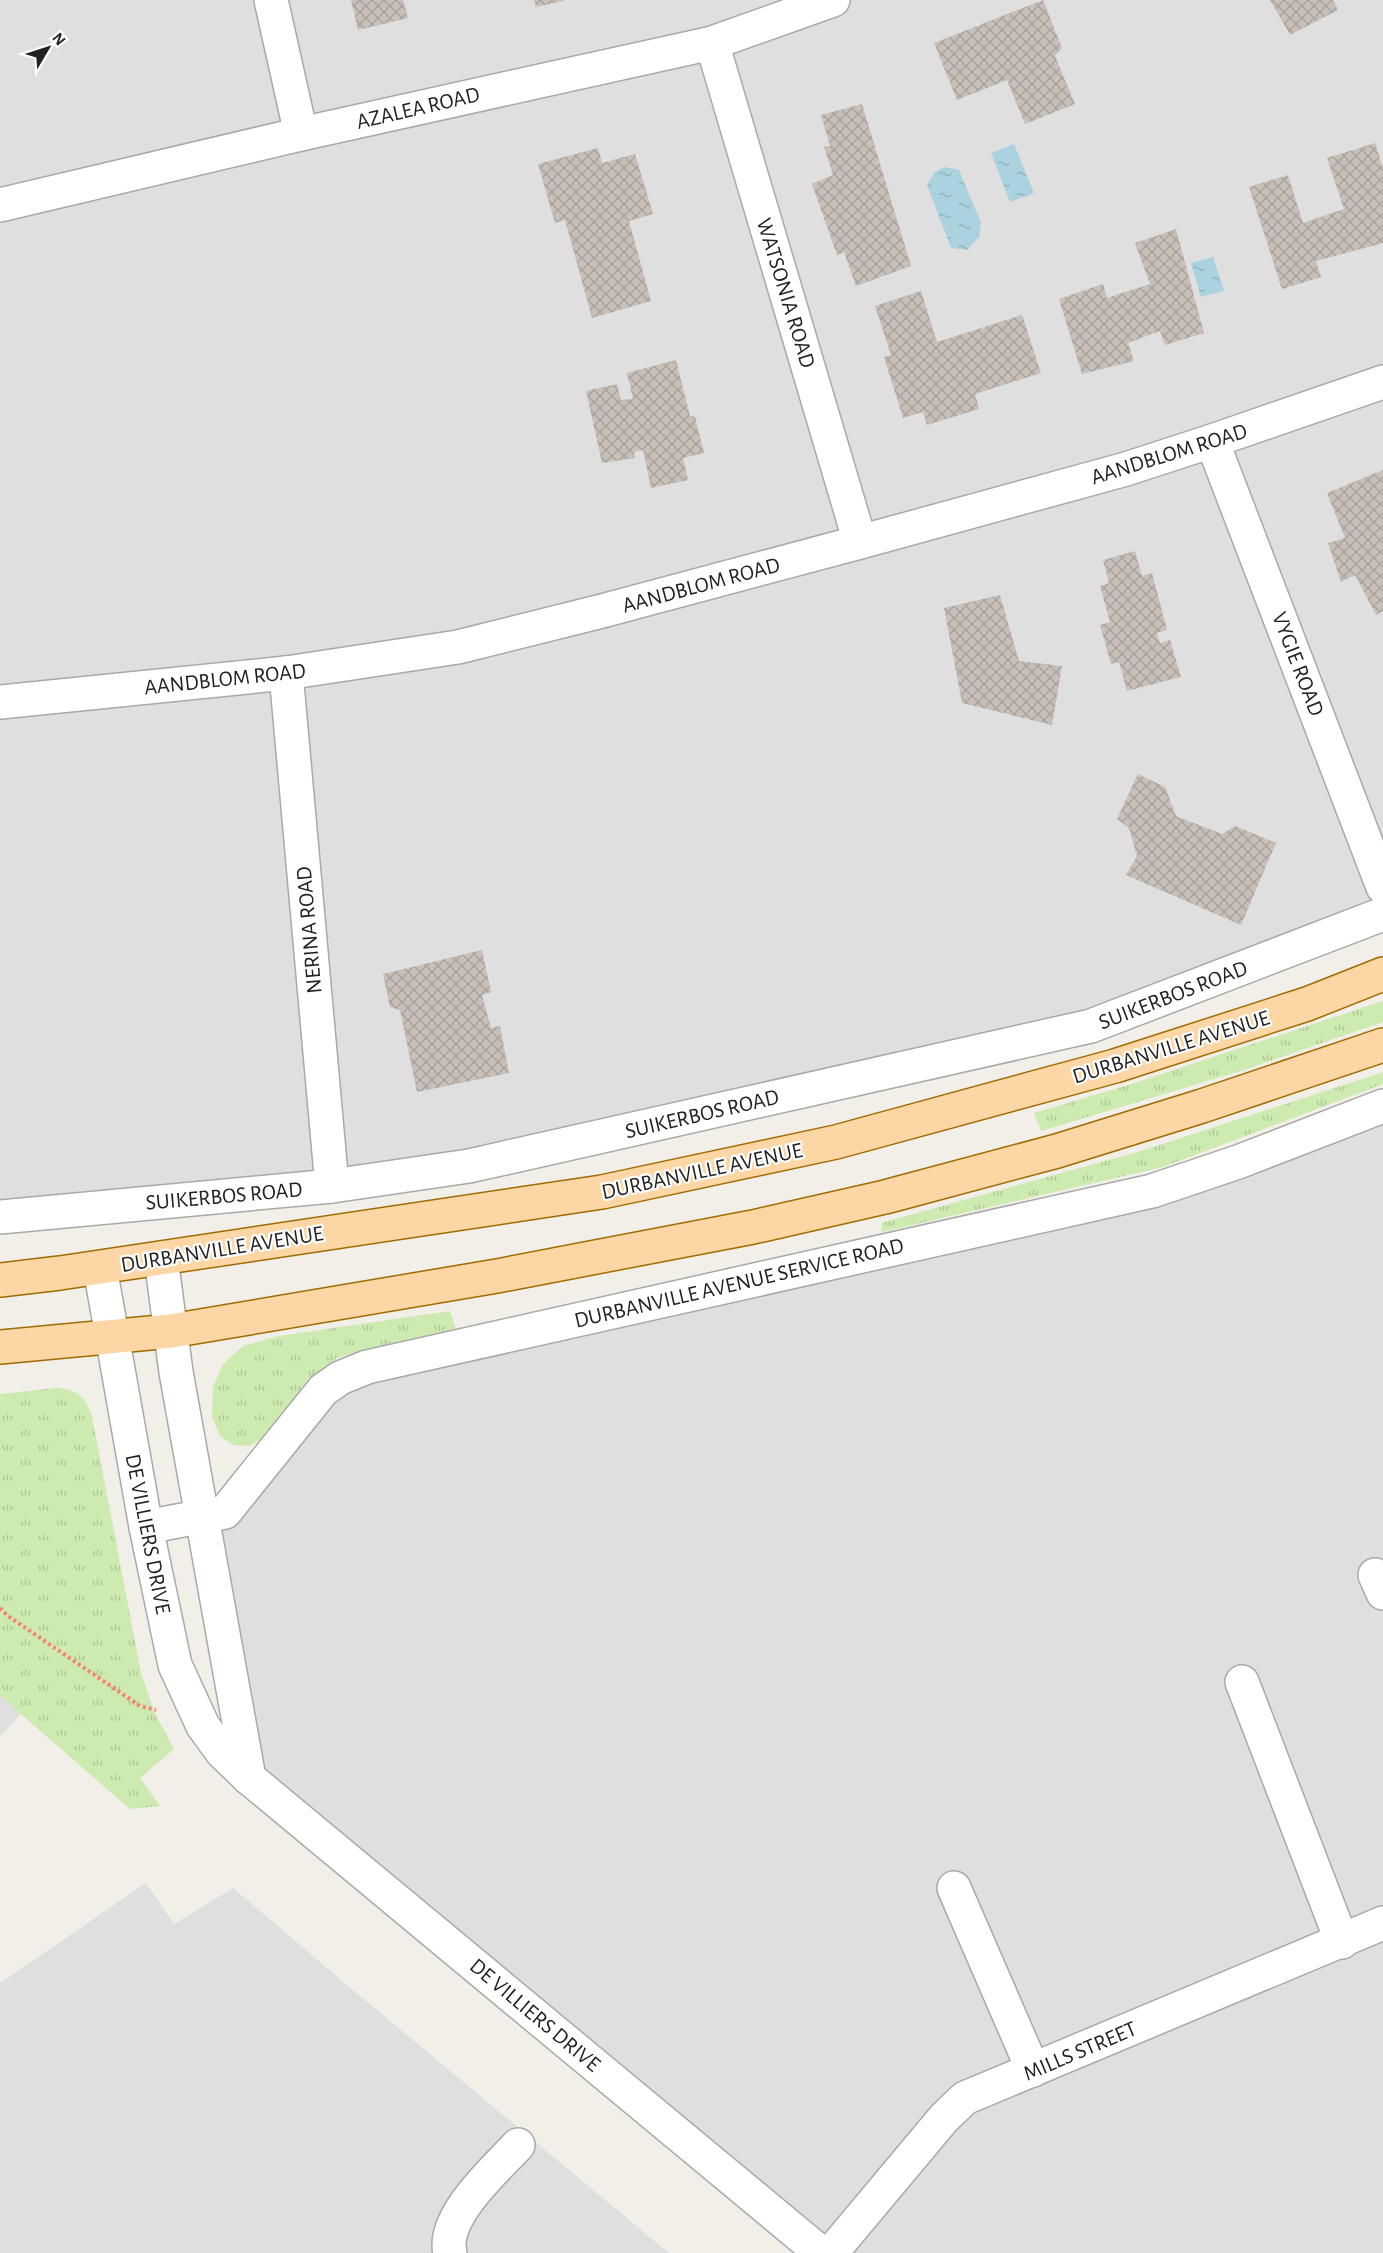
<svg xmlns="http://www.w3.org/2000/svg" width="1383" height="2253" viewBox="0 0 1383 2253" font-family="'Alegreya Sans',sans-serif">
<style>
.residential{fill:#e0dfdf}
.grass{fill:url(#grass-tufts)}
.water{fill:url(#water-ripples)}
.building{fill:url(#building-cross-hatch)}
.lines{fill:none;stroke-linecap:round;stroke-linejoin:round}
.minor-casing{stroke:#a9a9a9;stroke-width:36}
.major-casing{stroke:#a06b00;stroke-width:36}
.path{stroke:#fa8072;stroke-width:4;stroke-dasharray:3 3;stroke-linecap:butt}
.minor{stroke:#fff;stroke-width:33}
.major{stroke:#fcd6a4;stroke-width:33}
.labels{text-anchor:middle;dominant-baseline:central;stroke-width:4.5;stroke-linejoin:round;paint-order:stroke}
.street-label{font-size:22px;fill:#222;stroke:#fff}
</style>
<defs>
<pattern id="grass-tufts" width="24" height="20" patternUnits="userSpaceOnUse" patternTransform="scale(1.5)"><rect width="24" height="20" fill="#cdebb0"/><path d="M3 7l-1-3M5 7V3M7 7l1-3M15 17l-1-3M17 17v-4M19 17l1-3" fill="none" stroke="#b0c997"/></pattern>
<pattern id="water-ripples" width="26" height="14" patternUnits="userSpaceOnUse" patternTransform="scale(1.5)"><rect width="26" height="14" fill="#aad3df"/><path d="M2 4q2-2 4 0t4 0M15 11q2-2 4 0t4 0" fill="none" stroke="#92b5bf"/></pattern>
<pattern id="building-cross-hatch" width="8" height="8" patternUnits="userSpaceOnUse" patternTransform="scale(1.5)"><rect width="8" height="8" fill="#c7bfb8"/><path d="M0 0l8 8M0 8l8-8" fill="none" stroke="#aba49e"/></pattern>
</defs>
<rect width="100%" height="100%" fill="#f2efe9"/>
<g class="residential">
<polygon points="0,0 1383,0 1383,917 1089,1029 608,1137 0,1218"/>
<polygon points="1383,1108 1383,2253 824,2253 251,1777 205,1518 325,1392 1152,1193"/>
<polygon points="0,1696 21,1714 0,1736"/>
<polygon points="146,1883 174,1924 233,1888 347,1985 669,2253 0,2253 0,1983"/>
</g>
<g class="grass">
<polygon points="1383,1001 1383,1022 1241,1071 1041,1131 1034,1113 1125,1086"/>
<polygon points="1383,1072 1383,1084 1163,1167 882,1232 881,1223 1141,1151"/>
<polygon points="450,1311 456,1329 370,1348 337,1358 307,1380 265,1438 249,1446 233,1445 220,1436 212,1417 213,1387 223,1364 243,1346 279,1336"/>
<path d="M56 1388C76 1389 86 1397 92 1416L141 1673 155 1714 174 1749 140 1778 160 1806 130 1809 0 1696V1394Z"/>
</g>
<g class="water">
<polygon points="1014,144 1034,193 1010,202 991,153"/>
<polygon points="944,167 959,170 981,223 979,237 967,250 951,248 927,185 934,173"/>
<polygon points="1213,257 1224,291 1201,297 1191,263"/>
</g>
<g class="building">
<polygon points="351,0 403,0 408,18 358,30"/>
<polygon points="534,0 563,0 563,1 536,7"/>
<polygon points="1043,0 1062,48 1055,56 1075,104 1025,124 1007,80 957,100 934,43"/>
<polygon points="1270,0 1333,0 1338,10 1290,35"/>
<polygon points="862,104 911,266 856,286 844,252 837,255 812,184 833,175 824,147 830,146 821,115"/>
<polygon points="1375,143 1383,168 1383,243 1316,261 1321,277 1282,289 1249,187 1288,175 1303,223 1344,209 1327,158"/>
<polygon points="598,148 602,163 635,154 653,214 629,221 651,301 592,318 565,220 555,223 538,164"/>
<polygon points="1176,229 1204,333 1165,345 1160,331 1128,343 1134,361 1082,374 1059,299 1103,284 1107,298 1150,284 1135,243"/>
<polygon points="921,291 937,342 1022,315 1041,373 975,394 979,409 927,425 923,412 903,418 884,357 891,355 875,306"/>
<polygon points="676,360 690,416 695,417 704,453 683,458 688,480 651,488 643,450 634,452 635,458 602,463 586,391 617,384 621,400 633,399 627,373"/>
<polygon points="1383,470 1383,611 1376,615 1355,575 1341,582 1328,543 1345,538 1327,493"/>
<polygon points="1135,551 1142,576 1152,573 1167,630 1157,633 1160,643 1170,640 1181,677 1127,691 1119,662 1111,664 1100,625 1110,622 1100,586 1109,583 1103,560"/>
<polygon points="1000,595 1019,661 1062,666 1052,725 962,703 944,608"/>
<polygon points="1138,774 1165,787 1176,816 1222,834 1235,826 1276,843 1241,925 1126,875 1137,856 1129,828 1117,819"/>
<polygon points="482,950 491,992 482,995 491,1028 500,1026 509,1073 417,1092 400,1010 390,1007 383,974"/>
</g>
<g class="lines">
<defs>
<g id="minor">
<polyline points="271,0 301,134"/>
<polyline points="712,43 860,542"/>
<polyline points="0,205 301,134 712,43 833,0"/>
<polyline points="1212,441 1383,887"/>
<polyline points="286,673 332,1186"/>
<polyline points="0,702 286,673 458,647 602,611 860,542 1126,469 1212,441 1383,382"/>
<polyline points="0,1217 332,1186 469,1166 1091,1026 1383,914"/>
<polyline points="161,1258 176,1372 249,1778"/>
<polyline points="100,1268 146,1527 175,1665 203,1726 222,1752 249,1778 821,2253"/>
<polyline points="146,1527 225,1512 323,1390 340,1378 367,1367 1152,1191 1238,1162 1383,1106"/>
<polyline points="1375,1575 1383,1593"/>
<polyline points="1242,1682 1342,1942"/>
<polyline points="954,1888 1033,2070"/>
<path d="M450 2253C441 2217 496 2169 518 2145"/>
<polyline points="831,2253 944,2118 965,2098 1383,1923"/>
</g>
<g id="major">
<polyline points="0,1280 60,1273 602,1192 836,1142 1115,1066 1307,1004 1383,974"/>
<polyline points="0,1347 171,1331 497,1276 753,1227 885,1197 1057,1151 1202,1106 1383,1045"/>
</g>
</defs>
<use href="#minor" class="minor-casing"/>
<use href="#major" class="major-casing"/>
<polyline class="path" points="0,1608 8,1616 140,1706 156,1710"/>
<use href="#minor" class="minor"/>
<use href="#major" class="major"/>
</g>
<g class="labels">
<g class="street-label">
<text transform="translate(418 108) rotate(-13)">AZALEA ROAD</text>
<text transform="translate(786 293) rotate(73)">WATSONIA ROAD</text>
<text transform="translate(1169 454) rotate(-17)">AANDBLOM ROAD</text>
<text transform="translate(701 585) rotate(-15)">AANDBLOM ROAD</text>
<text transform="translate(1298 664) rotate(69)">VYGIE ROAD</text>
<text transform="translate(225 679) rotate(-6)">AANDBLOM ROAD</text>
<text transform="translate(309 930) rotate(-95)">NERINA ROAD</text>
<text transform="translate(1173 995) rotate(-21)">SUIKERBOS ROAD</text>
<text transform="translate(1171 1047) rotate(-17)">DURBANVILLE AVENUE</text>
<text transform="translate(702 1114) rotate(-13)">SUIKERBOS ROAD</text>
<text transform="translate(702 1171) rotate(-12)">DURBANVILLE AVENUE</text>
<text transform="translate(224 1196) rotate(-5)">SUIKERBOS ROAD</text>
<text transform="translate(222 1249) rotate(-9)">DURBANVILLE AVENUE</text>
<text transform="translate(739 1283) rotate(-13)">DURBANVILLE AVENUE SERVICE ROAD</text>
<text transform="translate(148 1534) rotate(79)">DE VILLIERS DRIVE</text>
<text transform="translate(535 2015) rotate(40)">DE VILLIERS DRIVE</text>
<text transform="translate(1080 2051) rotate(-23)">MILLS STREET</text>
</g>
</g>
<g transform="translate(48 48) rotate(51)" stroke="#ffffff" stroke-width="4.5" paint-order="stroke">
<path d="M0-4.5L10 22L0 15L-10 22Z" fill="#222222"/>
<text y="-9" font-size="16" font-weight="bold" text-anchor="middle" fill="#222222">N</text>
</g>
</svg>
